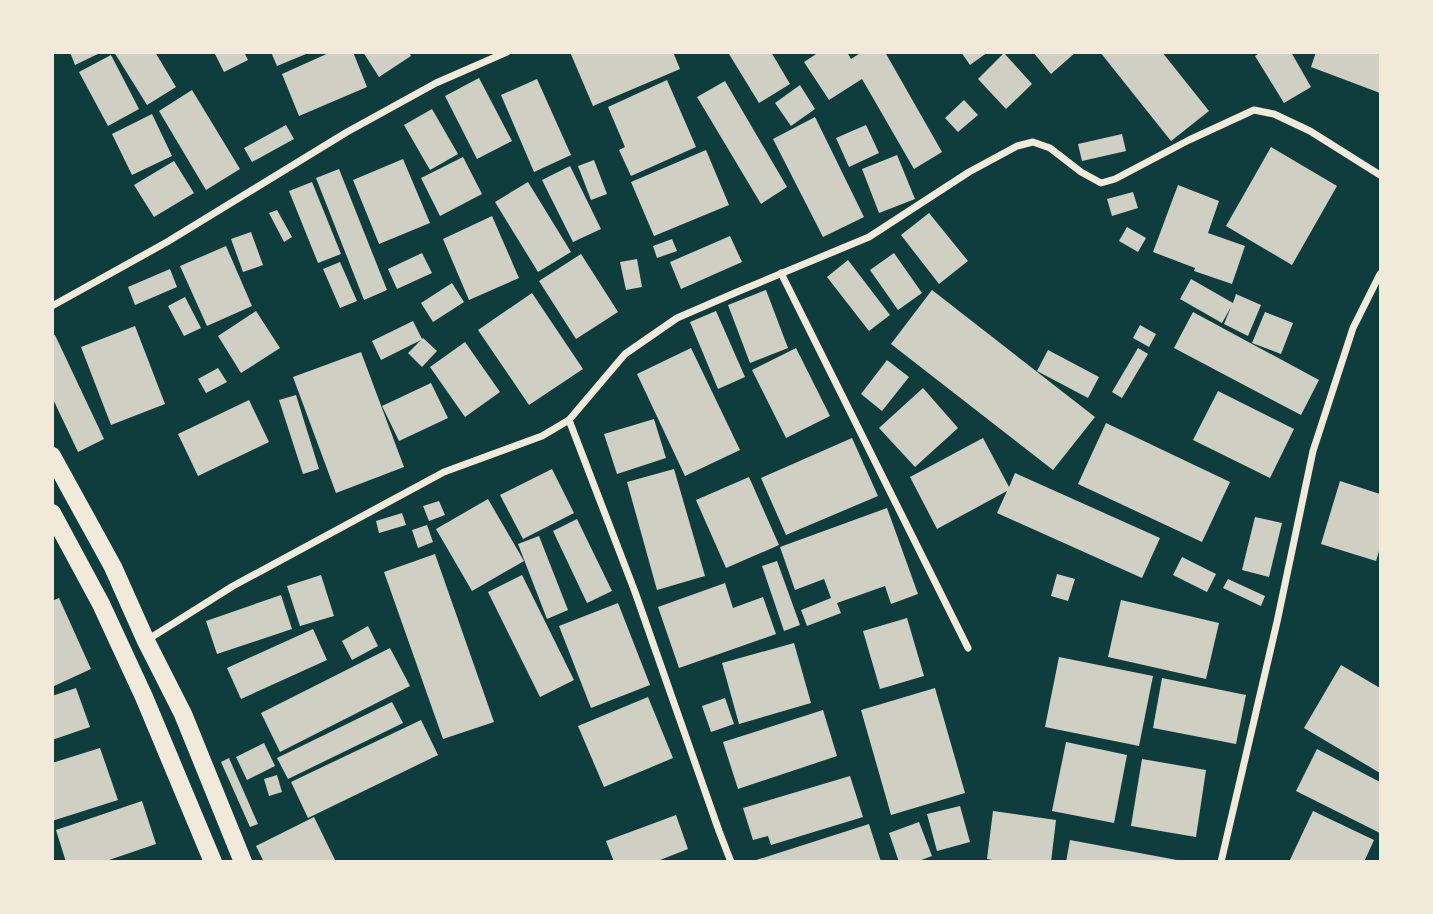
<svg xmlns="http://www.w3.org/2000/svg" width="1433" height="914" viewBox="0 0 1433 914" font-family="'Source Sans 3',sans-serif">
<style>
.building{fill:#cfcfc3}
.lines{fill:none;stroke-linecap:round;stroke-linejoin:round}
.minor{stroke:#f1e9da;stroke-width:7}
.primary{stroke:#f1e9da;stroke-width:18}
</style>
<rect width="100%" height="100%" fill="#0f3d3e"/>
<g class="building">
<polygon points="70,52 102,52 75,65"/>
<polygon points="114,52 155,52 176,87 147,105"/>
<polygon points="214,52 244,52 248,60 224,72"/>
<polygon points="271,52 305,52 306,54 277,66"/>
<polygon points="331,52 353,52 367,87 299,116 282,74"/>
<polygon points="363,52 409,52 411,56 379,77"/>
<polygon points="570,52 673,52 680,69 593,106"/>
<polygon points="731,52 771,52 790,84 759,103 729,54"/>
<polygon points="819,52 847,52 851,59 862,52 885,52 942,152 914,169 862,79 829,100 804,62"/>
<polygon points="961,52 988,52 970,65"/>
<polygon points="1033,52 1076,52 1051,74"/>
<polygon points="1100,52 1162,52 1209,111 1171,141"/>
<polygon points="1261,52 1291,52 1311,87 1284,103 1255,56"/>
<polygon points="1316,52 1380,52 1380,93 1311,67"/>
<polygon points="1004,53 1032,84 1006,109 978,79"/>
<polygon points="111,55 139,109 108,126 79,72"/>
<polygon points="479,78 512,141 477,159 445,96"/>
<polygon points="537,79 571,155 534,172 501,95"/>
<polygon points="667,80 696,147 631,176 619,150 625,147 608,107"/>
<polygon points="725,81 787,187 761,204 697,97"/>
<polygon points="800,85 815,109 791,126 775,103"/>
<polygon points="192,90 240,169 206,190 159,111"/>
<polygon points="964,100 978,115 958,132 945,118"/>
<polygon points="432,109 458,154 430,170 404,125"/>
<polygon points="152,114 172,156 132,175 112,134"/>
<polygon points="815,117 864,217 823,237 773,139"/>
<polygon points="286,125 294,139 252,162 244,148"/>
<polygon points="866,125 879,153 849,167 836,138"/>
<polygon points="1122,134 1126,151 1082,161 1078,144"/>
<polygon points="1271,147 1337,186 1292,265 1226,226"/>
<polygon points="706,150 729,205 654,236 631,182"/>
<polygon points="897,155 915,199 879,213 862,169"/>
<polygon points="463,157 482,194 440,216 421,178"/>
<polygon points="403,159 430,223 379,244 353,180"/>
<polygon points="594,160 607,194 591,200 578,166"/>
<polygon points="174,161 194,193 154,217 134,185"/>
<polygon points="570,166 601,229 573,242 542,180"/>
<polygon points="339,169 387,290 364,300 316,178"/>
<polygon points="312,182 341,254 318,263 289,191"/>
<polygon points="528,182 571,252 538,272 495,202"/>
<polygon points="1178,185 1219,201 1208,233 1245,246 1232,284 1194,271 1195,268 1153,252"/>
<polygon points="1133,192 1138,208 1112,216 1107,199"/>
<polygon points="277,210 292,237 284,242 269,213"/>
<polygon points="929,213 968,261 939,284 901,235"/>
<polygon points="492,216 519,278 469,300 443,239"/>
<polygon points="1127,227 1146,238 1138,252 1119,241"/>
<polygon points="251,232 263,265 243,272 231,239"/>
<polygon points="730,236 742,262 681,289 670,262"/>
<polygon points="672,239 677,251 657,258 653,246"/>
<polygon points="226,246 252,306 207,326 180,266"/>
<polygon points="422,253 432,273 397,289 388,269"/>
<polygon points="894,253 922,293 898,310 870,270"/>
<polygon points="581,254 618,312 576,339 539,281"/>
<polygon points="637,259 642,287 626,290 620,262"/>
<polygon points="848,260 890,315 869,331 827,277"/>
<polygon points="340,262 357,301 340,308 323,269"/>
<polygon points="170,269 177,287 135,305 128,287"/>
<polygon points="1191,279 1233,303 1236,294 1261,305 1248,336 1224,324 1231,307 1222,323 1180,299"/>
<polygon points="452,283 464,302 433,322 421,303"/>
<polygon points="766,290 788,348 750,363 728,305"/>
<polygon points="932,290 1095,417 1053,470 891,344"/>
<polygon points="532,293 583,369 529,405 478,330"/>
<polygon points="185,297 201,328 184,336 168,306"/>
<polygon points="256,311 280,348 241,373 218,336"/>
<polygon points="716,311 745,377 718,389 690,322"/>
<polygon points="1193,312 1319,380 1301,415 1174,348"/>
<polygon points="1265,312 1293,323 1281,354 1252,343"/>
<polygon points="413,321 422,339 423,338 437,351 422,367 408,353 421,340 381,360 372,341"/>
<polygon points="1140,325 1156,334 1149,347 1133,338"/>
<polygon points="135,326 165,404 111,425 81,347"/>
<polygon points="55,335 104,439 78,452 52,397 52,337"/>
<polygon points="465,342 500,392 465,417 430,367"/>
<polygon points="691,348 740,450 685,476 637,374"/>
<polygon points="796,348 830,416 786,438 752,370"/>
<polygon points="1138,348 1148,354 1122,398 1112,392"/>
<polygon points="1048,350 1099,377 1088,398 1037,371"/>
<polygon points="361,352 404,467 336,493 293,377"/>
<polygon points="887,360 909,377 882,411 861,394"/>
<polygon points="218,368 227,382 206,393 198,379"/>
<polygon points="431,383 448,418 399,441 382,406"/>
<polygon points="923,388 958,428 915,467 879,428"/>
<polygon points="1218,391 1294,429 1270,478 1193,440"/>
<polygon points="296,395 319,469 303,474 279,400"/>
<polygon points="249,400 269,442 198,476 178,434"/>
<polygon points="654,419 666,458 617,474 604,434"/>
<polygon points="1106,423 1230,482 1202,542 1078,484"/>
<polygon points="852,438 878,496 786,535 761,478"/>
<polygon points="983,438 1009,487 1015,473 1160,538 1142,578 997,513 1007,491 937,529 910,477"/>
<polygon points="552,469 574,513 523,539 500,495"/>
<polygon points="674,469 705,576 657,590 627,482"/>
<polygon points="749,477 779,545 726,568 696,500"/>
<polygon points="1340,481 1380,494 1380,548 1376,561 1321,544"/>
<polygon points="488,499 524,561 472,591 436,529"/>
<polygon points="439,501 445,515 429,521 423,506"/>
<polygon points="887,508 918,594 891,604 885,586 837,603 841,613 807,626 801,610 831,598 824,579 795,590 780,547"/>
<polygon points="402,513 406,525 379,533 376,521"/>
<polygon points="1255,517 1282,523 1269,577 1242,570"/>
<polygon points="577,519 612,591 587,603 553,531"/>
<polygon points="427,525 433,542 418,548 412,530"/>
<polygon points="539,536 568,610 547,619 518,544"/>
<polygon points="435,554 494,722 443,739 384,572"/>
<polygon points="1182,557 1216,574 1207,592 1173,575"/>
<polygon points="777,561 800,625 784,631 762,566"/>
<polygon points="1057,574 1075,579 1068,601 1051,596"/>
<polygon points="321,575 334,616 300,626 287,586"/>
<polygon points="522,575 574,680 540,697 488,592"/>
<polygon points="1228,579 1265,596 1261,606 1223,588"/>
<polygon points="725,583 733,608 763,597 776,634 679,668 658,607"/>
<polygon points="281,595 292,629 217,654 206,621"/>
<polygon points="59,598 91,669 52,687 52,601"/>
<polygon points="1121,600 1219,623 1206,679 1108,657"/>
<polygon points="618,603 650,685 591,708 559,626"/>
<polygon points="907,618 924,676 880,689 863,631"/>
<polygon points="368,626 378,646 352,660 342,641"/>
<polygon points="313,629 327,660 241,699 227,668"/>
<polygon points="794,643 811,703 739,724 722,663"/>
<polygon points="390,648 410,686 280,752 261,713"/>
<polygon points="1059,657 1153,676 1139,746 1045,727"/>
<polygon points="1341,665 1380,688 1380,773 1304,728"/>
<polygon points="1162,678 1246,695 1236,744 1153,728"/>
<polygon points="76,688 90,727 52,740 52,696"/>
<polygon points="935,688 965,793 891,815 861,710"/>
<polygon points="648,697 673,758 604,787 578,726"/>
<polygon points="725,698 734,724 711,732 702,706"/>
<polygon points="392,702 403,723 288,779 277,758"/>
<polygon points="823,710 837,756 738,789 723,742"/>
<polygon points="421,720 438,755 308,818 291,782"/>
<polygon points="1066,742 1127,755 1114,823 1052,811"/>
<polygon points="264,743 275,766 247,780 236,757"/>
<polygon points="100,748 118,800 52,821 52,763"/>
<polygon points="1317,749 1380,782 1380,833 1296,791"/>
<polygon points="229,758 258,824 250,827 221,762"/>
<polygon points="1142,759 1206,770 1196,837 1131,826"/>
<polygon points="277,775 282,792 269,796 264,779"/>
<polygon points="850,776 863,817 771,845 768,836 753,840 743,808"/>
<polygon points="142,801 156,844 103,862 66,862 56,830"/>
<polygon points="960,806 970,842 937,851 927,814"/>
<polygon points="993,811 1056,820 1051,862 1004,862 987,859"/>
<polygon points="1313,811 1374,840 1364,862 1289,862"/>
<polygon points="676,815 688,849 655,862 614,862 606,841"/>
<polygon points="314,817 336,862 264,862 256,846"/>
<polygon points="919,822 932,856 916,862 899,862 889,833"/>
<polygon points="869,824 881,862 753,862 753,861"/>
<polygon points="1070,840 1177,860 1177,862 1066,862"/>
</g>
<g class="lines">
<g class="minor">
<polyline points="781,273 968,648"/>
<polyline points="52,306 167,242 347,132 436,83 507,52"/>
<polyline points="569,420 635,592 719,831 731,862"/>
<polyline points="147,640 233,586 444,472 542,436 569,420 625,354 677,318 737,292 869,237 969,172 1017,146 1033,142 1050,148 1081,172 1101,183 1115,179 1189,140 1254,110 1274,114 1310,131 1380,175"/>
<polyline points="1221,862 1277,622 1313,451 1353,328 1380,274"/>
</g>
<g class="primary">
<polyline points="52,456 113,567 146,641 183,714 243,862"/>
<polyline points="52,513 101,604 144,697 213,862"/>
</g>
</g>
<rect width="1433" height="914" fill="none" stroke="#f1e9da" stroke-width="108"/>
</svg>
